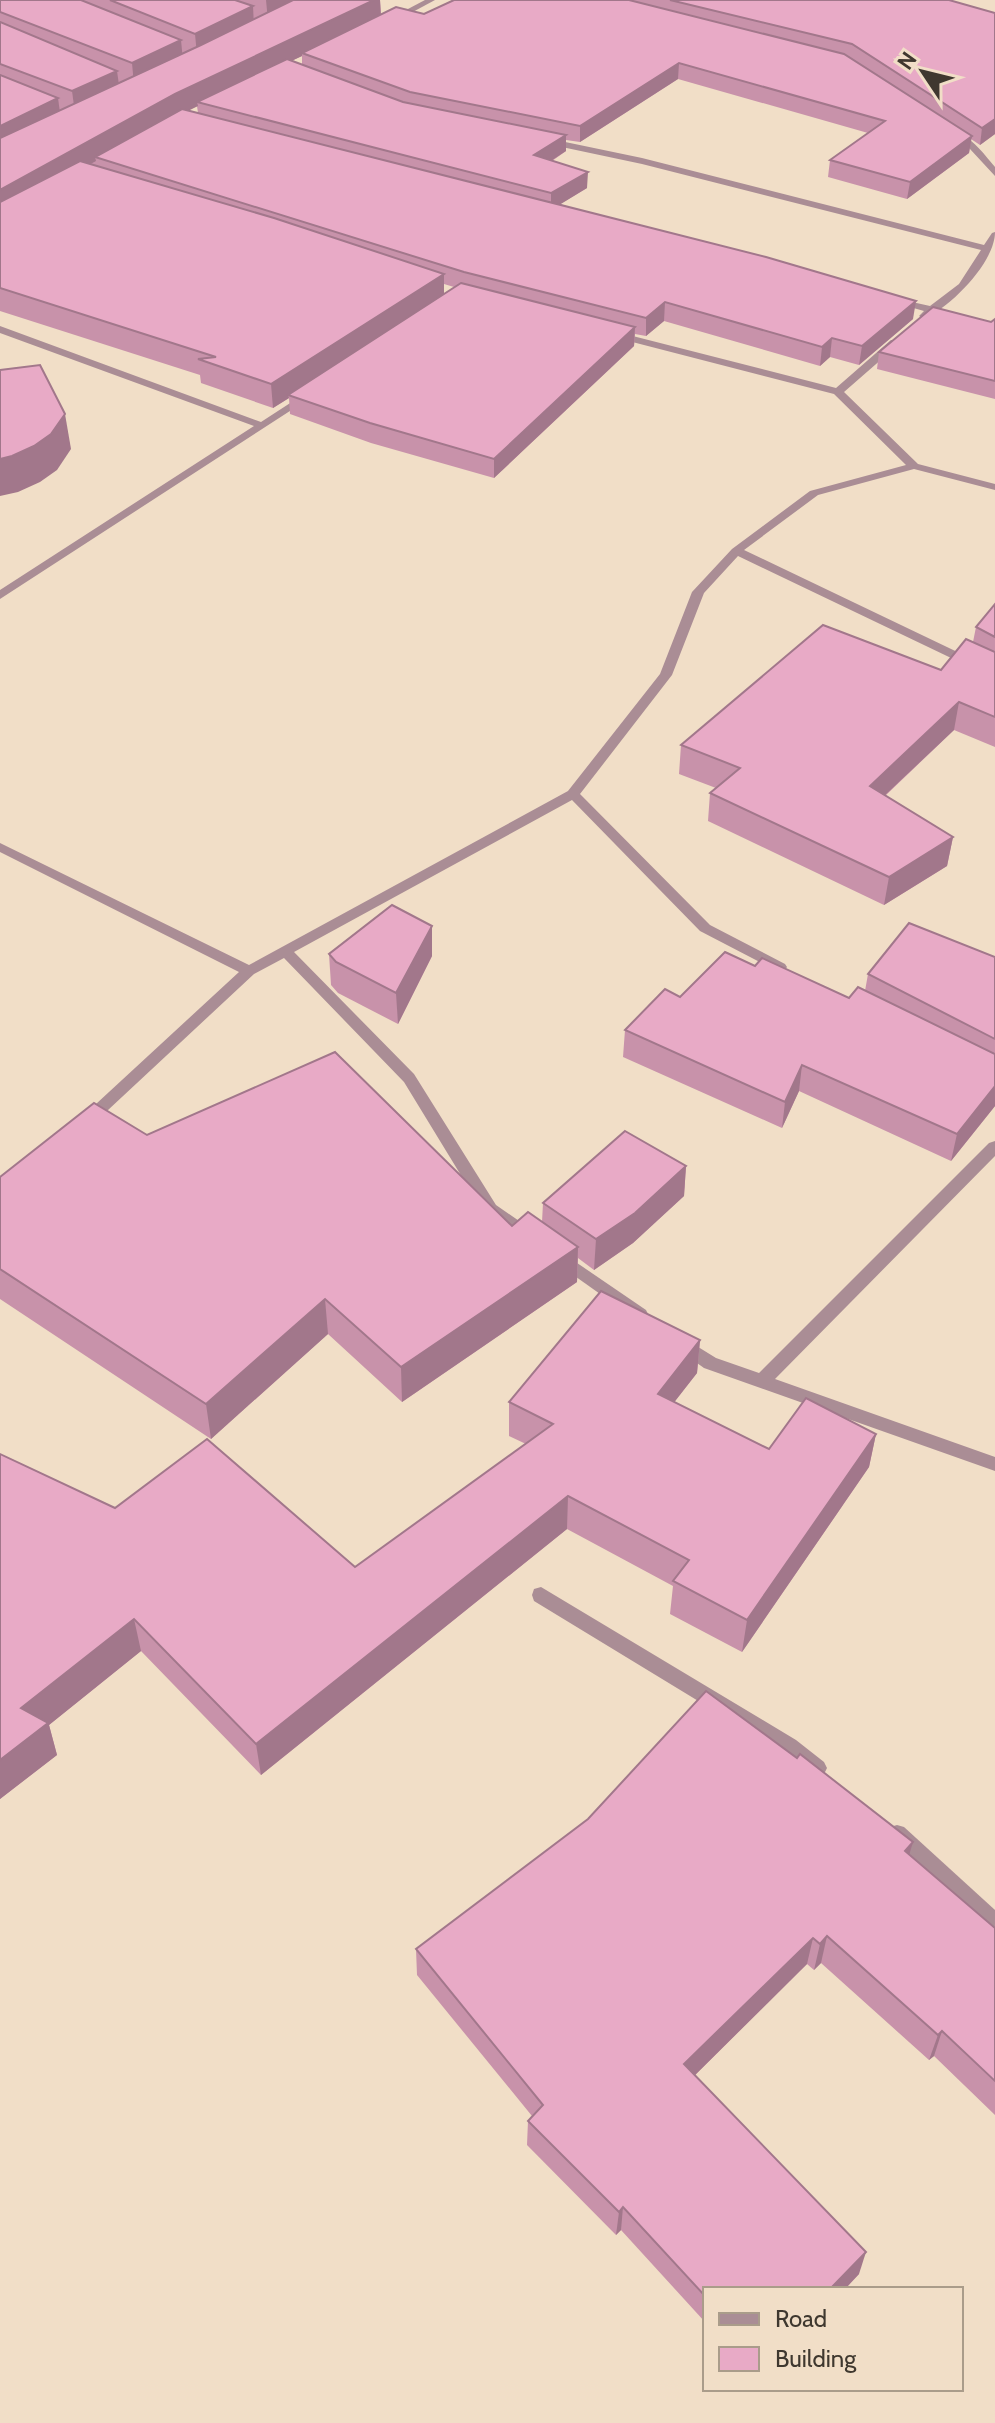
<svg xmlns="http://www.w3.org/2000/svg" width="995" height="2423" viewBox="0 0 995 2423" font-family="Cabin,sans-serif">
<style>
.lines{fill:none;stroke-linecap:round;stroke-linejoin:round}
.street{fill:#aa8d95;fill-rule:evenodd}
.wall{fill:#c892aa;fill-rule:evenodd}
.shaded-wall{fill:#a2778b}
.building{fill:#e8aac6;stroke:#a2778b;stroke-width:2}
</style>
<rect width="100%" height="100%" fill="#f1dec7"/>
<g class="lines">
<g class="street">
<polygon points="425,0 435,0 396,21 389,19"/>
<path d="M950 131C969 133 983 153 995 167V176L970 149 950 135Z"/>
<path d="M546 138 642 158 984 245 992 233 995 232C995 262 952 306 924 319L919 316 924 311 889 301 894 298 930 306 959 284 981 250 642 164 543 143 541 141Z"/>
<polygon points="0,326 261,422 301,396 310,398 0,599 0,590 254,426 0,333"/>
<polygon points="617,332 836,388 891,340 899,340 899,344 844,392 918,464 995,484 995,490 914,469 818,495 744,550 995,670 995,679 738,556 704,593 672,675 580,794 710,925 785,964 787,967 785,970 775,970 700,931 572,800 294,952 414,1074 496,1205 535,1232 537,1236 535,1240 523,1240 484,1213 404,1082 284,958 254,974 93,1124 83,1124 80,1120 83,1116 239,972 0,852 0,843 249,965 568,791 660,674 692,592 732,549 810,491 906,465 834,394 613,337 612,335"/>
<polygon points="995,1141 995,1156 775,1379 995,1457 995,1471 704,1368 676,1348 674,1343 676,1338 682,1337 716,1358 759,1373 989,1143"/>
<polygon points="561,1252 646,1310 648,1314 646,1318 634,1318 555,1262 553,1258 555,1254"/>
<polygon points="541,1587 796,1740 824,1762 827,1768 824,1774 817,1777 782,1752 534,1601 532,1595 534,1589"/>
<polygon points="897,1825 904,1827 995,1910 995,1934 988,1931 890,1841 887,1834 890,1827"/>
</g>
</g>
<g class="wall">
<path d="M0 0H380L381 14H424L454 0H949L995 13V134L980 145 971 139 969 153 907 199 828 177 830 160 868 133 678 79 580 142 566 140V151L552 161 587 188 560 204 913 319 859 365 830 357 820 366 664 321 646 336 635 334 634 346 494 478 371 443 290 414 289 398 273 408 201 383 200 375 0 311ZM302 56V65L291 61ZM197 106 198 113 188 110ZM444 284 454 287 444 294Z"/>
<polygon points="995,319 995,399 877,369 879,352 991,322"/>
<polygon points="995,604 995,747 954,730 885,796 953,837 947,866 884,905 708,821 710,793 716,788 679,774 681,745 941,670 973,642 976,627"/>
<polygon points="329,954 432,956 398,1024 338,993 331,985"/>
<polygon points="995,957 995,1106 951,1161 799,1091 782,1128 623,1057 625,1030 680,997 755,966 849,998 865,991 868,974"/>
<polygon points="147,1135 512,1226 542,1222 543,1203 686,1166 684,1196 633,1243 594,1270 578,1258 577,1282 402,1402 328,1334 211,1439 0,1299 0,1177"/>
<polygon points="700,1340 697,1373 674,1402 769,1449 876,1434 869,1467 742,1652 670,1614 673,1586 567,1529 261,1775 141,1651 49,1725 57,1755 0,1799 0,1454 115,1508 355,1567 526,1444 509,1436 509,1402"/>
<polygon points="909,1855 995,1928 995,2115 934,2056 929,2060 821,1963 814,1970 807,1964 695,2075 859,2274 845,2289 705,2289 705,2322 621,2230 616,2235 527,2145 528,2121 532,2116 417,1975 416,1949"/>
</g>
<g class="shaded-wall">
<polygon points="266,0 312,0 268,21"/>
<polygon points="374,0 380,0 381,18 302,53 302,56 203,103 197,102 198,106 95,157 96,161 0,214 0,190 175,94"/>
<polygon points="253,6 254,27 197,55 195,34"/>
<polygon points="181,40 183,61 134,85 132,63"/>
<polygon points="679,63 678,79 580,142 580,126"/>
<polygon points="117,71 120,92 75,113 72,91"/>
<polygon points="58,98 61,120 0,150 0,126"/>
<polygon points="995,119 995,134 980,145 982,128"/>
<polygon points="566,135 566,151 534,172 534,155"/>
<polygon points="972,136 969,153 907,199 910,182"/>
<polygon points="588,172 587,188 551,210 551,193"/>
<polygon points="444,274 444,297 288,395 289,398 273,408 271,384"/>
<polygon points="916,301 913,319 859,365 862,346"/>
<polygon points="665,302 664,321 646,336 646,318"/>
<polygon points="635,327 634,346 494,478 494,459"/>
<polygon points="832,338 830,357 820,366 822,347"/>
<polygon points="65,414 71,449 57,470 40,482 18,492 0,496 0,459"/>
<polygon points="959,702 954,730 865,814 870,786"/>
<polygon points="953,837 947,866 884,905 889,877"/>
<polygon points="432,926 432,956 398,1024 396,993"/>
<polygon points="802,1065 799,1091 782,1128 785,1102"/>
<polygon points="995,1086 995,1106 951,1161 957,1134"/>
<polygon points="686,1166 684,1196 633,1243 594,1270 596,1239"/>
<polygon points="578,1247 577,1282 402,1402 401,1367"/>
<polygon points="325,1299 328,1334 211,1439 206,1404"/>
<polygon points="700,1340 697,1373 655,1427 658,1394"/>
<polygon points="876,1434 869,1467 742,1652 747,1620"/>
<polygon points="568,1496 567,1529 261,1775 256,1744"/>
<polygon points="134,1619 141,1651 49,1725 57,1755 0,1799 0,1760 21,1708"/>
<polygon points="913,1842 905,1869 905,1851"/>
<polygon points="827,1936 821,1963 814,1970 820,1944"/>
<polygon points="813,1938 807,1964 681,2089 684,2064"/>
<polygon points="942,2031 934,2056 929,2060 938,2035"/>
<polygon points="623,2207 621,2230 616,2235 619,2212"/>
<polygon points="866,2252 859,2274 845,2289 830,2289"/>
</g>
<g class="building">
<polygon points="0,0 81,0 181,40 132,63 0,12"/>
<polygon points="110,0 235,0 253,6 195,34"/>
<polygon points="293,0 374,0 175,94 0,190 0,138 201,45"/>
<polygon points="454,0 629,0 844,54 972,136 910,182 830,160 885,121 679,63 580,126 410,92 302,53 396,7 424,14"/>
<polygon points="670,0 949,0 995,13 995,119 982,128 852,44"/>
<polygon points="0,22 117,71 72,91 0,64"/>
<polygon points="287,59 403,102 566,135 534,155 588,172 551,193 197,102"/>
<polygon points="0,75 58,98 0,126"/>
<polygon points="182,109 766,257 916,301 862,346 832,338 822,347 665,302 646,318 464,272 95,157"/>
<polygon points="80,161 274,218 444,274 271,384 198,359 216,357 0,288 0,202"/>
<polygon points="461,283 635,327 494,459 370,423 288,395"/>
<polygon points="933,307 991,322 995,319 995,381 879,352"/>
<polygon points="40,365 65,414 51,434 34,446 12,456 0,459 0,370"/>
<polygon points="995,604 995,637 976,627"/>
<polygon points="823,625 941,670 966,639 995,652 995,717 959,702 870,786 953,837 889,877 710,793 740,768 681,745"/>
<polygon points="392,905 432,926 396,993 336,962 329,954"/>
<polygon points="909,923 995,957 995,1039 868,974"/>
<polygon points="725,952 755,966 762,958 849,998 858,987 995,1054 995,1086 957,1134 802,1065 785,1102 625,1030 665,989 680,997"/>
<polygon points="335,1052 512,1226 528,1212 578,1247 401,1367 325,1299 206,1404 0,1269 0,1177 94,1103 147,1135"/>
<polygon points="625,1131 686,1166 635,1213 596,1239 543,1203"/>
<polygon points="601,1291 700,1340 658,1394 769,1449 806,1398 876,1434 747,1620 673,1581 689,1560 568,1496 256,1744 134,1619 21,1708 48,1723 0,1760 0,1454 115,1508 207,1439 355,1567 553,1424 509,1402"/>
<polygon points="706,1691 797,1758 800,1754 913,1842 905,1851 995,1928 995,2081 942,2031 938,2035 827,1936 820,1944 813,1938 684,2064 866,2252 830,2289 705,2289 705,2296 623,2207 619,2212 528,2121 543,2105 416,1949 588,1819"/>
</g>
<rect x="703" y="2287" width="260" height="104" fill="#f1dec7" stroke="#aa9c8a" stroke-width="2"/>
<rect x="719" y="2313" width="40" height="12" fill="#aa8d95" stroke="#aa9c8a" stroke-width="2"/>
<text x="775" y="2327" font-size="24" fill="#3f382f">Road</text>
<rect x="719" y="2347" width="40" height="24" fill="#e8aac6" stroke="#aa9c8a" stroke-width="2"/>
<text x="775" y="2367" font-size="24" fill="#3f382f">Building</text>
<g transform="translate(923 72) rotate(305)" stroke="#f1dec7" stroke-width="6" paint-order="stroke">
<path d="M0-6L14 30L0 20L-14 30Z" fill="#3f382f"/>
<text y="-12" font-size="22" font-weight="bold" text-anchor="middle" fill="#3f382f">N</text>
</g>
</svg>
